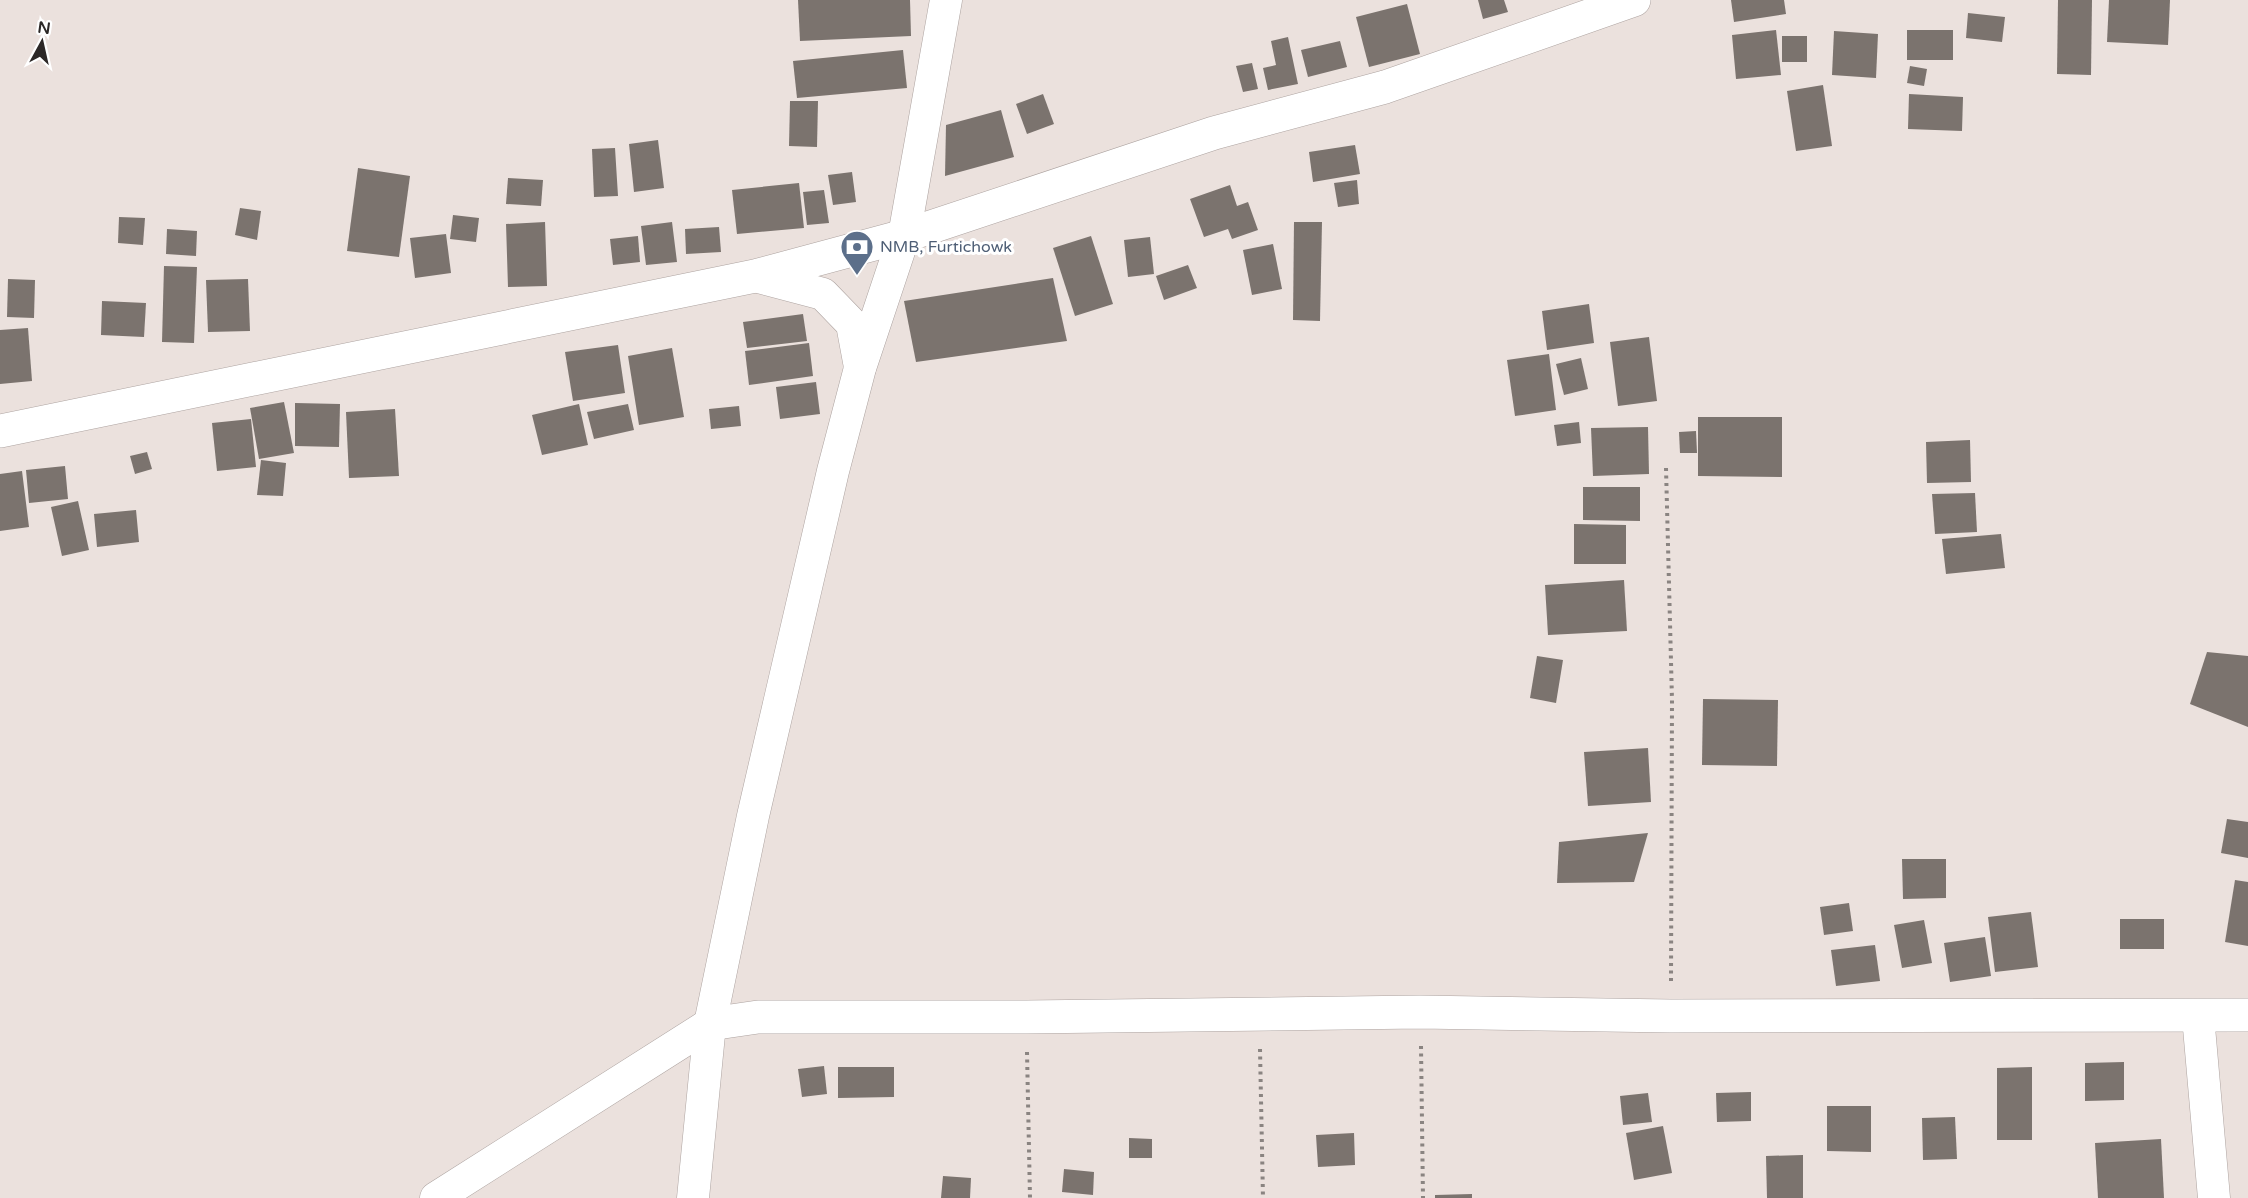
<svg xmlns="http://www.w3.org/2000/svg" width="2248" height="1198" viewBox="0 0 2248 1198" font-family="'Varela Round',sans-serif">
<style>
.building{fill:#7b736e}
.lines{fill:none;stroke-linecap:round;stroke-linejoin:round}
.street-casing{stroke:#ada3a0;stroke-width:33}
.secondary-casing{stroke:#ada3a0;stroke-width:34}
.path{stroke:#8a8481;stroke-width:4;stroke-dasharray:3 4.5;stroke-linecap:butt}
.street{stroke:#fff;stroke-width:32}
.secondary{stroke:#fff;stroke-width:33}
.labels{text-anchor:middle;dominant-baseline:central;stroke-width:6;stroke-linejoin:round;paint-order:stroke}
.service-label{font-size:16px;fill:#4e5e75;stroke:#fff;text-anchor:start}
</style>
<rect width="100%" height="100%" fill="#ebe1dd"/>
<g class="building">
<polygon points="798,0 910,0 911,36 800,41"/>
<polygon points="1478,0 1504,0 1508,12 1483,19"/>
<polygon points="1731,0 1784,0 1786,14 1734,22"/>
<polygon points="2058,0 2092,0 2091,75 2057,74"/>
<polygon points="2109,0 2170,0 2168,45 2107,42"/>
<polygon points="1407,4 1420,54 1369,67 1356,17"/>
<polygon points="1968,13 2005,17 2002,42 1966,38"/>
<polygon points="1776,30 1781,75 1736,79 1732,35"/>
<rect x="1907" y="30" width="46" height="30"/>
<polygon points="1834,31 1878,34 1876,78 1832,75"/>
<rect x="1782" y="36" width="25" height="26"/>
<polygon points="1288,37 1298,84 1268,90 1263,68 1276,65 1271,41"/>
<polygon points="1340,41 1347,67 1308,77 1301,50"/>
<polygon points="903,50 907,88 797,98 793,61"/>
<polygon points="1252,63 1258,89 1243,92 1236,66"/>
<polygon points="1910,66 1927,69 1924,86 1907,83"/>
<polygon points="1823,85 1832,146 1796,151 1787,91"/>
<polygon points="1043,94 1054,124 1027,134 1016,104"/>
<polygon points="1909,94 1963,97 1962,131 1908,129"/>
<polygon points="790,101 818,101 817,147 789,146"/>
<polygon points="1001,110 1014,157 945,176 946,125"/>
<polygon points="658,140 664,188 634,192 629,144"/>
<polygon points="1355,145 1360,174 1313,182 1309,152"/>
<polygon points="615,148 618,196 594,197 592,149"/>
<polygon points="358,168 410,176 399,257 347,251"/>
<polygon points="852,172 856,202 833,205 828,175"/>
<polygon points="508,178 543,180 541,206 506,204"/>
<polygon points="1357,180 1359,204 1338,207 1334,183"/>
<polygon points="799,183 804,228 737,234 732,190"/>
<polygon points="1230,185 1237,206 1248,202 1258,230 1232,239 1228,229 1204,237 1190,199"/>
<polygon points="824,190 829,223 807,225 803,192"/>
<polygon points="240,208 261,211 257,240 235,235"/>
<polygon points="453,215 479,218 476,242 450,239"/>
<polygon points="119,217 145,218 143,245 118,243"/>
<polygon points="545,222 547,286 508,287 506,224"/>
<polygon points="672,222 677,262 646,265 641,226"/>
<polygon points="1294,222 1322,222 1320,321 1293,320"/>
<polygon points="719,227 721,252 686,254 685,229"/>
<polygon points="167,229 197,231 196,256 166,254"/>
<polygon points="446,234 451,273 415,278 410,238"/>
<polygon points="638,236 640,262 613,265 610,239"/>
<polygon points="1091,236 1113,304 1075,316 1053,248"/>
<polygon points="1150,237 1154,274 1128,277 1124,240"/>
<polygon points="1273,244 1282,289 1252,295 1243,250"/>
<polygon points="1188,265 1197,288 1164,300 1156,276"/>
<polygon points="164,266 197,267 194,343 162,342"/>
<polygon points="1053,278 1067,341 916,362 904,301"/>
<polygon points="8,279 35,280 34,318 7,317"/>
<polygon points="248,279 250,331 208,332 206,280"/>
<polygon points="102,301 146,303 144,337 101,335"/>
<polygon points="1589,304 1594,343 1547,350 1542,311"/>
<polygon points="803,314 807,341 747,348 743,322"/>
<polygon points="28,328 32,381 0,384 0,330"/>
<polygon points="1649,337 1657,401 1618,406 1610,342"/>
<polygon points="809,343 813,376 749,385 745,351"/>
<polygon points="618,345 625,393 573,401 565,352"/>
<polygon points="672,348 684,417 639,425 628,356"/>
<polygon points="1549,354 1556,410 1515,416 1507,360"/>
<polygon points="1581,358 1588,389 1564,395 1556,364"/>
<polygon points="816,382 820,414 780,419 776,387"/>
<polygon points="284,402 294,453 259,459 250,408"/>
<polygon points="295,403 340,404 339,447 295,446"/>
<polygon points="579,404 588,445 542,455 532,415"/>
<polygon points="628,404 634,430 594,439 587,412"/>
<polygon points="739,406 741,426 711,429 709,409"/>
<polygon points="395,409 399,476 349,478 346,412"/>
<polygon points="1698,417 1782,417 1782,477 1698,476"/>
<polygon points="251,419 256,467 217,471 212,423"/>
<polygon points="1579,422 1581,443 1557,446 1554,425"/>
<polygon points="1648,427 1649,474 1593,476 1591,428"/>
<polygon points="1696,431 1697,453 1680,453 1679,432"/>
<polygon points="1970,440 1971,482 1927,483 1926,442"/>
<polygon points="147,452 152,469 135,474 130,456"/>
<polygon points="261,460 286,463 283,496 257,495"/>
<polygon points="65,466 68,499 29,503 26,470"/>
<polygon points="22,471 29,527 0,531 0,474"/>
<polygon points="1583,487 1640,487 1640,521 1583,520"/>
<polygon points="1975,493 1977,532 1935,534 1932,494"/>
<polygon points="78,501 89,550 62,556 51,507"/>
<polygon points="136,510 139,542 97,547 94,514"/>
<polygon points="1574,524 1626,525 1626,564 1574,564"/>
<polygon points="2001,534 2005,568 1946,574 1942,539"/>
<polygon points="1624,580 1627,631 1548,635 1545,585"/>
<polygon points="2207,652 2248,656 2248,727 2190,704"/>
<polygon points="1537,656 1563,660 1556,703 1530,698"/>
<polygon points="1703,699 1778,700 1777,766 1702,765"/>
<polygon points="1648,748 1651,802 1588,806 1584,752"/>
<polygon points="2227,819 2248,822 2248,858 2221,853"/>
<polygon points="1648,833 1634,882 1557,883 1559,842"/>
<polygon points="1902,859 1946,859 1946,898 1903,899"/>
<polygon points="2235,880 2248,882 2248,946 2225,942"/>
<polygon points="1849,903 1853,931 1824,935 1820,907"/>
<polygon points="2031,912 2038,967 1995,972 1988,917"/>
<rect x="2120" y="919" width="44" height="30"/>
<polygon points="1924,920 1932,963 1902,968 1894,925"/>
<polygon points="1985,937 1991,976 1950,982 1944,943"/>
<polygon points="1875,945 1880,981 1836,986 1831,950"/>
<polygon points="2124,1062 2124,1100 2085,1101 2085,1063"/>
<polygon points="824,1066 827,1094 802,1097 798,1069"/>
<polygon points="838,1067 894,1067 894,1097 838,1098"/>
<polygon points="2032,1067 2032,1140 1997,1140 1997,1068"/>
<polygon points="1751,1092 1751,1121 1717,1122 1716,1093"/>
<polygon points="1648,1093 1652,1122 1623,1125 1620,1096"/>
<polygon points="1827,1106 1871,1106 1871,1152 1827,1151"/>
<polygon points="1955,1117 1957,1159 1923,1160 1922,1118"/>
<polygon points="1663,1126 1672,1173 1634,1180 1626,1133"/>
<polygon points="1354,1133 1355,1165 1318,1167 1316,1135"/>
<polygon points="1129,1138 1152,1139 1152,1158 1129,1158"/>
<polygon points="2161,1139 2164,1198 2098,1198 2095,1143"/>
<polygon points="1803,1155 1803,1198 1767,1198 1766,1156"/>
<polygon points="1064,1169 1094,1172 1093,1195 1062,1192"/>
<polygon points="943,1176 971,1178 970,1198 941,1198"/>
<polygon points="1472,1194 1472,1198 1435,1198 1435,1195"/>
</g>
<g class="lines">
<defs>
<g id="street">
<polyline points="755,276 823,294 852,324 860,367"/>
<polyline points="2198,1016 2214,1198"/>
<polyline points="436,1198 710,1024"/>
<polyline points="693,1198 710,1024 753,816 833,471 860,368 904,236 946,0"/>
</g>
<g id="secondary">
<polyline points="0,431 755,276 904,236 1214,133 1385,87 1634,0"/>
<polyline points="710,1024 758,1017 1026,1017 1420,1012 1671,1016 2248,1015"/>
</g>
</defs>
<use href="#street" class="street-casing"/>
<use href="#secondary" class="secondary-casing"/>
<g class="path">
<polyline points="1666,468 1672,700 1671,982"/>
<polyline points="1421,1046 1423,1198"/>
<polyline points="1260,1049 1263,1198"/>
<polyline points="1027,1052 1030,1198"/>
</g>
<use href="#street" class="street"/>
<use href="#secondary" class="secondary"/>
</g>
<defs>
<symbol id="bank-pin" viewBox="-11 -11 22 30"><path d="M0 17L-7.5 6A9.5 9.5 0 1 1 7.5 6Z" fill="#5c6f8a" stroke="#fff"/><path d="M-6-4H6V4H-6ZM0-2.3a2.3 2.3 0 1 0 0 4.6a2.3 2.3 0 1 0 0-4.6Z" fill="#fff"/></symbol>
</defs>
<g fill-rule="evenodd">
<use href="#bank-pin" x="838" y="228" width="38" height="52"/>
</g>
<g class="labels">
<g class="service-label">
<text x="880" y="247">NMB, Furtichowk</text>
</g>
</g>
<g transform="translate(42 42) rotate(8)" stroke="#ffffff" stroke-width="4.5" paint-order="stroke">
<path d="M0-4.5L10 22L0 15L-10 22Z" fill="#2c2827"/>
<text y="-9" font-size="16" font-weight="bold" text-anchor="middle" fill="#2c2827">N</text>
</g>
</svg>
